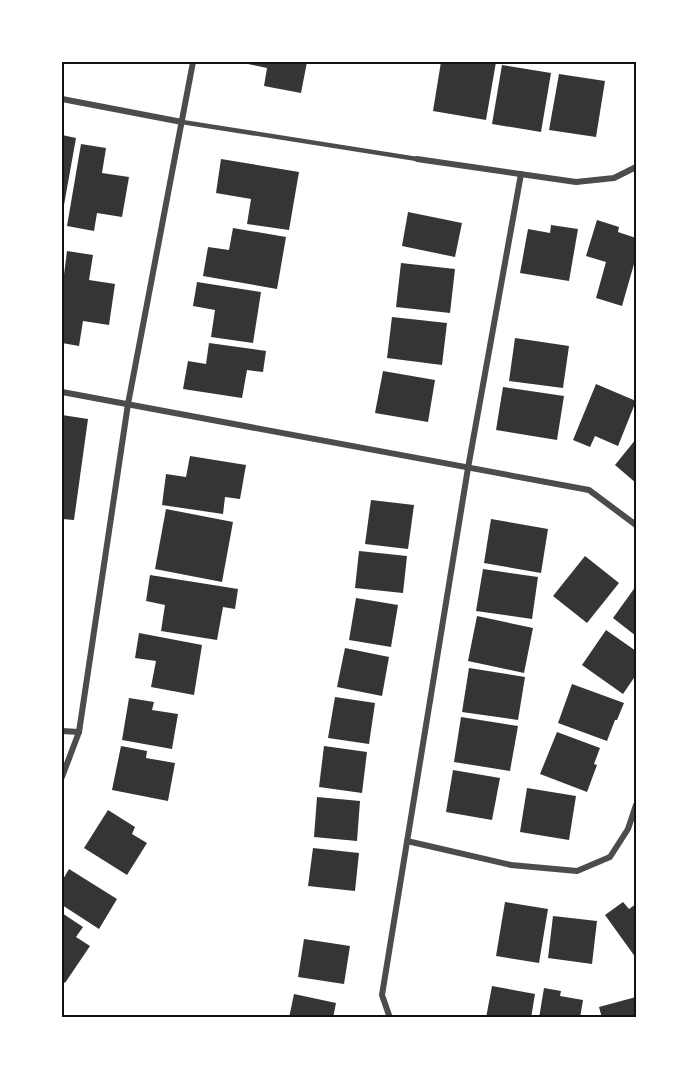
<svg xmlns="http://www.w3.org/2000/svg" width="698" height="1079" viewBox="0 0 698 1079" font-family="Jost,sans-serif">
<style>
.building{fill:#353535}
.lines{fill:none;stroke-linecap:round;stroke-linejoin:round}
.service{stroke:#4c4c4c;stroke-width:4.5}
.minor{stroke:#4c4c4c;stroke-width:6}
.neatline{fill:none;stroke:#111;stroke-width:2}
</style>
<rect width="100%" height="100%" fill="#fff"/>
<g class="building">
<polygon points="239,62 307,62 301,93 264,86 267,68"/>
<polygon points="441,62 496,62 486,120 433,111"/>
<polygon points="502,65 551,73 541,132 492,124"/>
<polygon points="559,74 605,81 596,137 549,130"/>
<polygon points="62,135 76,138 64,205 62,204"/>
<polygon points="81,144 106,148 102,173 129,177 122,217 97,213 94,231 67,226"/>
<polygon points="221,159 299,172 289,230 247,224 251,199 216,193"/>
<polygon points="408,212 462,223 455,257 402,246"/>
<polygon points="597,220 619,227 618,232 636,238 636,257 622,306 596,298 606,262 586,256"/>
<polygon points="551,225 578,229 569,281 520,273 528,229 550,233"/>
<polygon points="233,228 286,237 277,289 203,276 208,247 229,250"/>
<polygon points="67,251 93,255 89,280 115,284 109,325 83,321 79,346 62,343 62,290"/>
<polygon points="401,263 455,269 450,313 396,307"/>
<polygon points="197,282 261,292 253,343 211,337 215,310 193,306"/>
<polygon points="392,317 447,323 442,365 387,358"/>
<polygon points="515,338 569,346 563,388 509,381"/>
<polygon points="209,343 266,351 263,372 247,370 242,398 183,389 188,361 206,364"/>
<polygon points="383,371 435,380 428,422 375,413"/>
<polygon points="596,384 636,401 618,446 595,436 590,447 573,440"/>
<polygon points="503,387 564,396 557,440 496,430"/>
<polygon points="62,415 88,419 74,520 62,519"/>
<polygon points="636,439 636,483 615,465"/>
<polygon points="190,456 246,465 240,499 225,497 223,514 162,505 166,474 186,477"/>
<polygon points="371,500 414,505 408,549 365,544"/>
<polygon points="166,509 233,522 222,582 155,569"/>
<polygon points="491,519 548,529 541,573 484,563"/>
<polygon points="359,551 407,556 403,593 355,588"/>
<polygon points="585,556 619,583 587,623 553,596"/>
<polygon points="483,569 538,577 532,619 476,611"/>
<polygon points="150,575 238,589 235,609 223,607 217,640 161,631 165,605 146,601"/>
<polygon points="636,586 636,636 613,618"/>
<polygon points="356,598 398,605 391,647 349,640"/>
<polygon points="477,616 533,628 524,673 468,661"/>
<polygon points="606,630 636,651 636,665 634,668 636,669 636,675 623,694 582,665"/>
<polygon points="139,633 202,645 194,695 151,687 156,661 135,658"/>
<polygon points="345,648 389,657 382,696 337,687"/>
<polygon points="469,668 525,677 518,720 462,712"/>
<polygon points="572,684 624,703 617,720 615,720 607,741 558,723"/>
<polygon points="335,697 375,703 369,744 328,738"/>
<polygon points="129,698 154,702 152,710 178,714 172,749 122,740"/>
<polygon points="461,717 518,726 510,771 454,762"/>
<polygon points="557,732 600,748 594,764 597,765 587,792 540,774"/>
<polygon points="121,746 147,751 146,758 175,763 168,801 112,790"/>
<polygon points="324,746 367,752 362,793 319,787"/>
<polygon points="453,770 500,778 492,820 446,812"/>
<polygon points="527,788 576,796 569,840 520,832"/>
<polygon points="317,797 360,801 357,841 314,837"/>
<polygon points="108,810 135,827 132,834 147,843 127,875 84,848"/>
<polygon points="313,848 359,853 355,891 308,886"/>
<polygon points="69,869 117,899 99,929 62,905 62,881"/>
<polygon points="505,902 548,909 539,963 496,956"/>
<polygon points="623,902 629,909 636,904 636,958 605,915"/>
<polygon points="62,913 83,927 76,937 90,946 65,983 62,981"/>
<polygon points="553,916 597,921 592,964 548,958"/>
<polygon points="304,939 350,946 344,984 298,977"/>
<polygon points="492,986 535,994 531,1018 486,1018"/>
<polygon points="544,988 561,991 560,996 583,1000 580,1018 539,1018"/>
<polygon points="294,994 336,1003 333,1018 289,1018"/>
<polygon points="636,997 636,1018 602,1018 599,1007"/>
</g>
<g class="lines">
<polyline class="service" points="182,122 417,159"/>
<g class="minor">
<polyline points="62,99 182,122"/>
<polyline points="417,159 576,182 614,178 636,167"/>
<polyline points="62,392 589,490 636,525"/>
<polyline points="62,731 79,732"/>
<polyline points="62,777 79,732 128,404 193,62"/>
<polyline points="407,841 511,865 577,871 610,857 628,829 636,805"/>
<polyline points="390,1018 382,995 468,468 521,174"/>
</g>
</g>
<rect width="698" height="1079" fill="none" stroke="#ffffff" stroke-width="126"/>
<rect x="63" y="63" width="572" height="953" class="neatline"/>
</svg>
